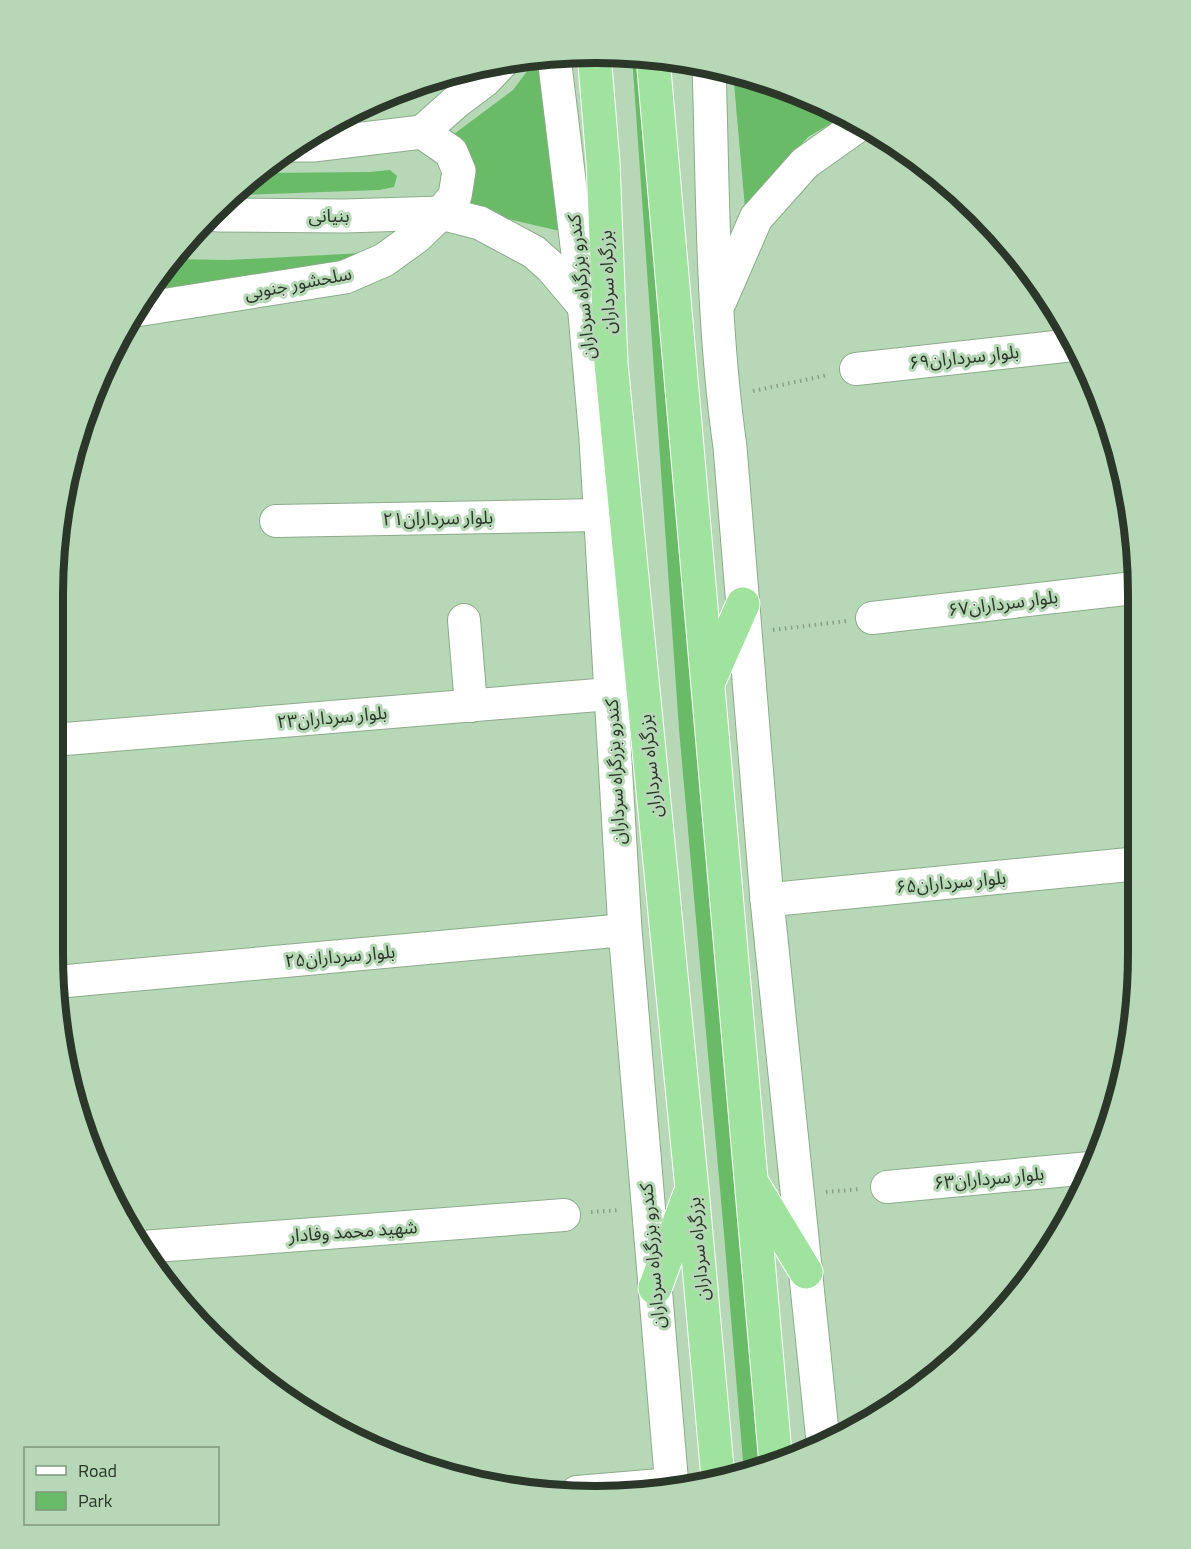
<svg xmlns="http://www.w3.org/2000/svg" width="1191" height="1549" viewBox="0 0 1191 1549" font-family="'Titillium Web','Noto Sans Arabic',sans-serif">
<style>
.green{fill:#69bb68}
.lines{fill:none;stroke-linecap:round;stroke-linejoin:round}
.street-casing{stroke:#8cab8b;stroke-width:34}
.secondary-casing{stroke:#8cab8b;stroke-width:35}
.highway-casing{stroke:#fff;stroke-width:35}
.path{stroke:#87a186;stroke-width:4;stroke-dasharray:1.5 4.5;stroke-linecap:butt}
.street{stroke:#fff;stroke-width:32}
.secondary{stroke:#fff;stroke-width:33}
.highway{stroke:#a0e39e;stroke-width:33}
.labels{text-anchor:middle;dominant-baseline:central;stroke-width:6;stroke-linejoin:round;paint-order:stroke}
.street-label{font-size:18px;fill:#2a3729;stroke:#b7d8b6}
.rim{fill:none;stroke:#2a3729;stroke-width:8}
</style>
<rect width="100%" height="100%" fill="#b7d8b6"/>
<g class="green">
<polygon points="632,56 643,57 764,1469 744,1473 724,1234 679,729"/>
<polygon points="537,58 564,232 457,207 450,137 513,90"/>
<polygon points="733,72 804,94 844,116 808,137 745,208"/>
<polygon points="390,170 397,176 394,187 379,190 240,195 263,173 369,172"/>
<polygon points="363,253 370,263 145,296 165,265 171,259 229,260"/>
</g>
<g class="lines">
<defs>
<g id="street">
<polyline points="856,369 1073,345"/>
<polyline points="276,521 600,515"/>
<polyline points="872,618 1134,588"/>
<polyline points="464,620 471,706"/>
<polyline points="53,740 610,694"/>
<polyline points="56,982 625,930"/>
<polyline points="887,1187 1090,1168"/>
<polyline points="142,1247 564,1215"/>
<polyline points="577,1492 672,1484"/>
</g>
<g id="secondary">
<polyline points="554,57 584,303 596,439 625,930 672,1487"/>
<path d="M709 65C713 193 712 321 730 447L767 900 823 1441"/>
<polyline points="422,132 457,101 485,80 502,62"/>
<polyline points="293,145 313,145 422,132"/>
<polyline points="218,215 344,216 441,213 480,223 534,252 552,268 585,307"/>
<polyline points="720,301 756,218 805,163 860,124"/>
<polyline points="136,310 345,277 384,260 416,237 441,213 455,196 459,171 451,152 422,132"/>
<polyline points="767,900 1134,864"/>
</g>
<g id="highway">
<polyline points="594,53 603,162 611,363 692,1189 718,1478"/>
<polyline points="653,58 776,1465"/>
<polyline points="709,681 743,604"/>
<polyline points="754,1186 806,1272"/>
<polyline points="655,1288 689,1196"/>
</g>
</defs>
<use href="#street" class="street-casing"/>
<use href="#secondary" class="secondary-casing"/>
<use href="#highway" class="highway-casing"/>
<g class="path">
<polyline points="753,391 828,375"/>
<polyline points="773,630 846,621"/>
<polyline points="826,1192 860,1189"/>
<polyline points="591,1212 620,1210"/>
</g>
<use href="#street" class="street"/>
<use href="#secondary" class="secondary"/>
<use href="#highway" class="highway"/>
</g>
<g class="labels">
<g class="street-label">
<text x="329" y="215">بنیانی</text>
<text transform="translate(607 282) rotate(-92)">بزرگراه سرداران</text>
<text transform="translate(298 283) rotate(-11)">سلحشور جنوبی</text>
<text transform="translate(581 287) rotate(-96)">کندرو بزرگراه سرداران</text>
<text transform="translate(964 357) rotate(-6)">بلوار سرداران۶۹</text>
<text transform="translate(438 518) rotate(-1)">بلوار سرداران۲۱</text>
<text transform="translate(1003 603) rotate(-7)">بلوار سرداران۶۷</text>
<text transform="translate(332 717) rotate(-5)">بلوار سرداران۲۳</text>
<text transform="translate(650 766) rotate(-96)">بزرگراه سرداران</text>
<text transform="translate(615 772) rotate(-93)">کندرو بزرگراه سرداران</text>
<text transform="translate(951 882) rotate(-5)">بلوار سرداران۶۵</text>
<text transform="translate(340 956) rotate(-5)">بلوار سرداران۲۵</text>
<text transform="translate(989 1178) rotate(-5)">بلوار سرداران۶۳</text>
<text transform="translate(353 1231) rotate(-4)">شهید محمد وفادار</text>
<text transform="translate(698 1249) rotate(-95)">بزرگراه سرداران</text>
<text transform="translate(652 1256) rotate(-95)">کندرو بزرگراه سرداران</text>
</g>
</g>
<path d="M0 0H1191V1549H0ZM595 63H596A532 532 0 0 1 1128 595V954A532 532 0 0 1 596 1486H595A532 532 0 0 1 63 954V595A532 532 0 0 1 595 63Z" fill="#b7d8b6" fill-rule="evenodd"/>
<path class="rim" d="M595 63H596A532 532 0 0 1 1128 595V954A532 532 0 0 1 596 1486H595A532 532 0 0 1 63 954V595A532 532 0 0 1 595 63Z"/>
<rect x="24" y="1447" width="195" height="78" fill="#b7d8b6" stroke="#7f987e" stroke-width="1.5"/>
<rect x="36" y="1466" width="30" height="9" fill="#ffffff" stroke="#7f987e" stroke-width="1.5"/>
<text x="78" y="1477" font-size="18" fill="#2a3729">Road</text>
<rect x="36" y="1492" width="30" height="18" fill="#69bb68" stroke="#7f987e" stroke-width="1.5"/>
<text x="78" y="1507" font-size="18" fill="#2a3729">Park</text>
</svg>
